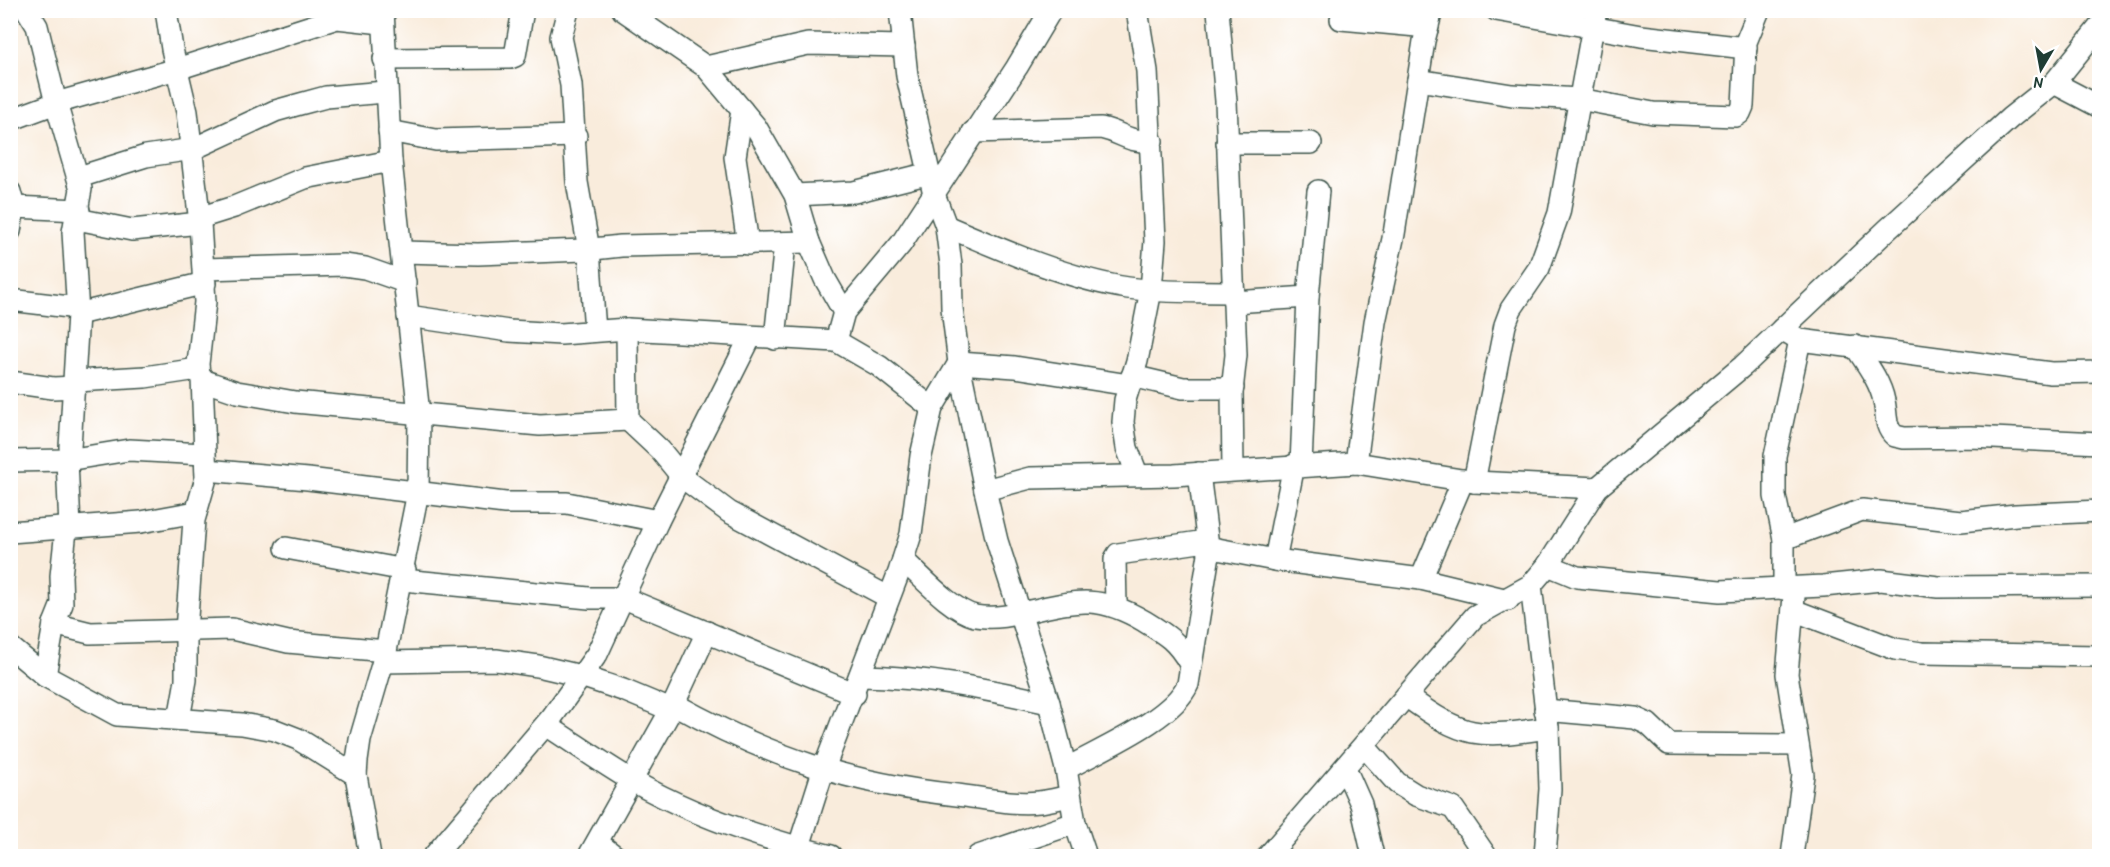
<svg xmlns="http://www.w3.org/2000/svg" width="2110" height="867" viewBox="0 0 2110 867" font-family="'Patrick Hand',sans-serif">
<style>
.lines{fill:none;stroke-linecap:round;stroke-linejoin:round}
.street-casing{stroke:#40574d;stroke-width:24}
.street{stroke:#fff;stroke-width:21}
</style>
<rect width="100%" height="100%" fill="#fff"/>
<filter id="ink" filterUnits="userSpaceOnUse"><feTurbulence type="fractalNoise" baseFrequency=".0167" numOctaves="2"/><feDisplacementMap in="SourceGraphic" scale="12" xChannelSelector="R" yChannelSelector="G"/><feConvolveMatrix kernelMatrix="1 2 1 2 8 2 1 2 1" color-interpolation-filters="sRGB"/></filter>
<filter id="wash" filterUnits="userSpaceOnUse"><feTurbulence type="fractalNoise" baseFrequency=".008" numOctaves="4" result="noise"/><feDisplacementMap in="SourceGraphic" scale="24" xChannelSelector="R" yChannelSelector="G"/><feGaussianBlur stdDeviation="1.35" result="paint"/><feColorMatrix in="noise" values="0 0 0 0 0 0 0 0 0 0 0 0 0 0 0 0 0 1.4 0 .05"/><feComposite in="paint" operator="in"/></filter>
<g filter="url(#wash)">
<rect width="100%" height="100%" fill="#f9ecdc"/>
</g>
<g filter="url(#ink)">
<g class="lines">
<defs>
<g id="street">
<polyline points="27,10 37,26 56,103 81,189 73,232 78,314 70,447 72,459"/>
<polyline points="166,10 172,49 187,112 200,223 205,302 198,364 199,374 205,381 237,392 295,402 540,425 628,420"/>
<polyline points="568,10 561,37 571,85 577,182 589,250 595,331"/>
<polyline points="623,10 706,67 756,127 795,195 809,242 825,279 844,312"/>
<polyline points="900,10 907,76 934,194 946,226 951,265 952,308 959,363 985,490 997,541 1049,703 1066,769 1075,823 1086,856"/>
<polyline points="1137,10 1147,71 1155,241 1151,290 1137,361 1125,400 1123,422 1127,448 1137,474"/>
<polyline points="1218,10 1226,101 1236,355 1232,391 1233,470"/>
<polyline points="1496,10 1641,36 1746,48"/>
<polyline points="1341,19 1428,27"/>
<polyline points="384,59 510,58 515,56 523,10"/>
<polyline points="706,67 808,44 904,46"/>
<polyline points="1418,80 1512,95 1579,99 1653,113 1736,116 1740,113 1743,106 1746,42 1759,10"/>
<polyline points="2054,83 2100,107"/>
<polyline points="742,110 735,157 748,244"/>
<polyline points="10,120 56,103 177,69 337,18 382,23"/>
<polyline points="389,131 436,140 576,136"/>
<path d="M973 132 1101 128C1124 133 1125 142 1152 141"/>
<polyline points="1227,143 1311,143"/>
<polyline points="79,177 146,156 193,149 275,111 300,104 326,97 385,92"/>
<polyline points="10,192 14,207 10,231"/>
<polyline points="795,195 854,192 930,173"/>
<polyline points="14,207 79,210"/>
<polyline points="199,218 234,207 305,178 391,161"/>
<polyline points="77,219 132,230 200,223"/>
<path d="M946 226C1002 250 1068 279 1128 288 1163 293 1199 291 1234 292"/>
<polyline points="402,252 478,254 584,250 621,246 809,242"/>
<polyline points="204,269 344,265 365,268 405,282"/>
<polyline points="10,300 78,308"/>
<polyline points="1234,302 1308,297"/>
<polyline points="78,314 205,283"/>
<polyline points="408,316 509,331 561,334 627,329 836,341 879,366 932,408"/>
<polyline points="627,329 628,420 660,450 682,477 729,512 888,597"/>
<polyline points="1782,329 1800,340 2051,373 2100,372"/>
<polyline points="775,339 785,243"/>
<polyline points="836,341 844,312 901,244 1017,67 1051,10"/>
<path d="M1855 346C1866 363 1880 381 1884 401 1887 413 1884 427 1895 436L1904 438 1971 437 2100 443"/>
<polyline points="1132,376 1183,388 1233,388"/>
<polyline points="76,381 145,377 198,369"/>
<polyline points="10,382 53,388 76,387"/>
<polyline points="67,460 70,528"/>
<polyline points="10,461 67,460 129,450 204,454"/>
<polyline points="1356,463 1375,322 1394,234 1424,41 1432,10"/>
<polyline points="1301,465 1308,297 1318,191"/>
<polyline points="206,470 308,479 505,503 567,503 658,521"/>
<polyline points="1474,482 1505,325 1511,309 1539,268 1559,213 1596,10"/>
<polyline points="985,490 1030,478 1174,475 1356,463 1474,482 1597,488"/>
<polyline points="10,532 141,522 196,512"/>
<polyline points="1784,539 1862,510 1961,521 2016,515 2100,511"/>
<polyline points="1207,547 1275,560 1421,579 1508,600"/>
<polyline points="286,548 405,570"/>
<path d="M903 560C922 577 951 610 975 616 991 619 1005 617 1021 613 1073 602 1095 592 1144 621 1167 635 1177 641 1190 664"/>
<polyline points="1275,560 1294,465"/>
<polyline points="1548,565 1577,577 1720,591 1823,586 1881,580 1938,587 2100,586"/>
<polyline points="1421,579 1463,480"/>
<polyline points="403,580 589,598 624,598 855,694"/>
<polyline points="1531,585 1548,728 1550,789 1545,856"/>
<polyline points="1784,589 1784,539 1775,496 1775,456 1800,340"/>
<polyline points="1116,606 1115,559 1118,554 1206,541"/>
<polyline points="1793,610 1895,649 1921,653 2100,656"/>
<polyline points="54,624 90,633 232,629 288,642 386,651"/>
<polyline points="10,647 45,676 117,715 242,724 275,730 298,739 356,775"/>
<polyline points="383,662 496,660 538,666 581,676 623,690 671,710"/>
<polyline points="45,676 54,624 62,604 61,576 66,530"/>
<path d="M861 676C926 677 986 689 1049 703"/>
<path d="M1406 696C1465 739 1477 738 1548 728"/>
<path d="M674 704C767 756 851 784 957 795 983 798 1013 805 1039 802 1049 801 1060 798 1070 796"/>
<polyline points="1545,710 1635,718 1648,724 1669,744 1798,745"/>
<polyline points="179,719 186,680 186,631 194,520 206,478 202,378"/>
<path d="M546 725C574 743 602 763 631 780 692 815 763 839 831 856"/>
<polyline points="1364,746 1397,783 1416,795 1453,808 1486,856"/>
<polyline points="1345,768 1361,804 1373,856"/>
<path d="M1066 769C1101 749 1173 719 1188 684L1209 554 1199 473"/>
<polyline points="598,843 615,856"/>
<polyline points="370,856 356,775 357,761 360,740 386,651 418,492 419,414 391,161 383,10"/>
<polyline points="434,856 552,717 597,654 658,521 750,338"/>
<polyline points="589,856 671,710 707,632"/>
<polyline points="796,856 823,771 899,572 911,534 921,456 932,408 959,363 1015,367 1129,385"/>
<polyline points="978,856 1075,823"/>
<polyline points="1268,856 1475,616 1531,585 1548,565 1597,488 1743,366 1888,229 2010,118 2054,83 2100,26"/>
<polyline points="1792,856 1803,775 1787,674 1794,596"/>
</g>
</defs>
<use href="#street" class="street-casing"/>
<use href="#street" class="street"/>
</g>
</g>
<rect width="2110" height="867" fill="none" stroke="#fff" stroke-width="36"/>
<g transform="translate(2041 69) rotate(190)" stroke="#ffffff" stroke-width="4.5" paint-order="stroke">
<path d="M0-4.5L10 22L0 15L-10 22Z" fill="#1f3d34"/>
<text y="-9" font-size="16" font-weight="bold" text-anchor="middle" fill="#1f3d34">N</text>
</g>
</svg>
